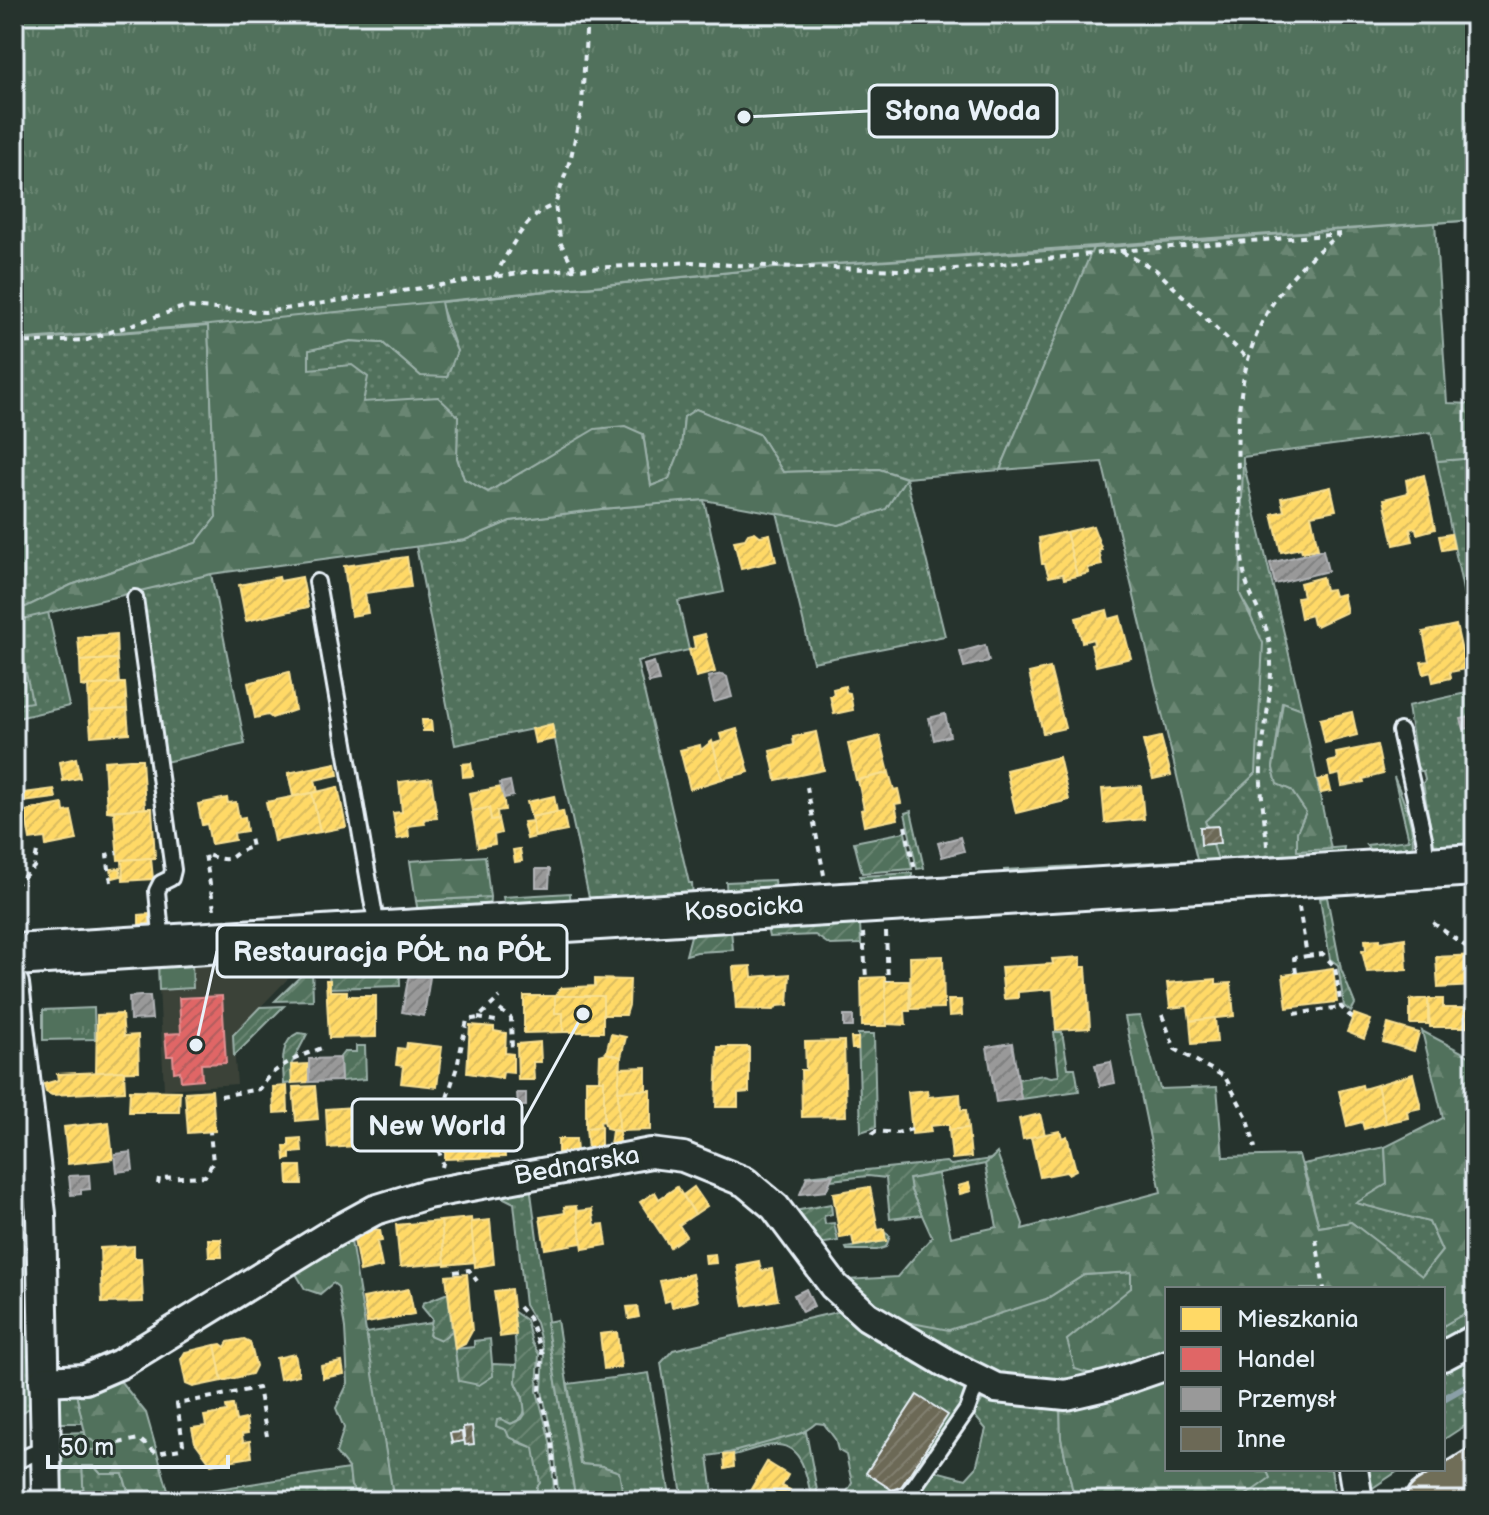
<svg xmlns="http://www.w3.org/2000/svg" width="1489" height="1515" viewBox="0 0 1489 1515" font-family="'Balsamiq Sans',sans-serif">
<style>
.built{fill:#3b4339}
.grass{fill:url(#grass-dots);stroke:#9cb1aa;stroke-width:2}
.forest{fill:url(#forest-firs);stroke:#9cb1aa;stroke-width:2}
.park{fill:url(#park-tufts);stroke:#9cb1aa;stroke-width:2}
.garden{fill:url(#garden-furrows);stroke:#9cb1aa;stroke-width:2}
.pitch{fill:#51715b;stroke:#9cb1aa;stroke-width:2}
.homes{fill:url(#homes-hatch);stroke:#f8e092;stroke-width:2}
.shops{fill:url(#shops-hatch);stroke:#e29092;stroke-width:2}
.industry{fill:url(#industry-hatch);stroke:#b1b3b6;stroke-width:2}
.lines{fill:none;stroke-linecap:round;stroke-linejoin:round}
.stream{stroke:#8a9fa7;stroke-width:7}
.building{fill:url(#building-hatch);stroke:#e8f1f8;stroke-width:2}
.lane-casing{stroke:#e8f1f8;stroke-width:20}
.street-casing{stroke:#e8f1f8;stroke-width:34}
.secondary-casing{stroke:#e8f1f8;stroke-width:46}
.highway-casing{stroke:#e8f1f8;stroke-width:50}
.path{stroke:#e8f1f8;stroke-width:4;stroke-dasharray:6 6;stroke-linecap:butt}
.lane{stroke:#26332d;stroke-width:14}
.street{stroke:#26332d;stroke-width:28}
.secondary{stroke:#26332d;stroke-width:40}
.highway{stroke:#706e59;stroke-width:44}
.labels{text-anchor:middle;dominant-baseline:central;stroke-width:8;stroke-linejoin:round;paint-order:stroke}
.street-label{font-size:26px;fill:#e8f1f8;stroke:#26332d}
.leader{fill:none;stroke:#e8f1f8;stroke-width:3}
.callout-dot{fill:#e8f1f8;stroke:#26332d;stroke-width:3}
.callout{fill:#26332d;stroke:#e8f1f8;stroke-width:3}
.callout-label{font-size:28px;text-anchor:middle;font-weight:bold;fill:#e8f1f8}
</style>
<defs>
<pattern id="grass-dots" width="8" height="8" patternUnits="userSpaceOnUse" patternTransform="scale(2)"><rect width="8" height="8" fill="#51715b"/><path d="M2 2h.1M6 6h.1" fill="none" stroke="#6a8673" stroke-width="1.8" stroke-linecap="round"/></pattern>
<pattern id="forest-firs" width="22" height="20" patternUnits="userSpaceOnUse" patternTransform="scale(2)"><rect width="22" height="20" fill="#51715b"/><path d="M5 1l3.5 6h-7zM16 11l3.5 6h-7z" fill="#6a8673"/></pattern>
<pattern id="park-tufts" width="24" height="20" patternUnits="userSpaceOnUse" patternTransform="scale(2)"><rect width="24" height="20" fill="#51715b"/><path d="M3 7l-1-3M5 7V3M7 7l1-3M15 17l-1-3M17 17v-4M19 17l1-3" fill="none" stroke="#6a8673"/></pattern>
<pattern id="garden-furrows" width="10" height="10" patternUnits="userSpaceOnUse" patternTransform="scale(2)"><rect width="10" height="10" fill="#51715b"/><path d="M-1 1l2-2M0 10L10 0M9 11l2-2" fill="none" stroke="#6a8673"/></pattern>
<pattern id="homes-hatch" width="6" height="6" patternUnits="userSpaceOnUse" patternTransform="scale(2)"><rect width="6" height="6" fill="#ffd966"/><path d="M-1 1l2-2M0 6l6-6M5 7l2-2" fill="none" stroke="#dabc60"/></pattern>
<pattern id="shops-hatch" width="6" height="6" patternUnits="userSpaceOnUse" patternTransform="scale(2)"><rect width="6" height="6" fill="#e06666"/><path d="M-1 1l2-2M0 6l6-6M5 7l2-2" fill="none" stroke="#b25d5e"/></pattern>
<pattern id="industry-hatch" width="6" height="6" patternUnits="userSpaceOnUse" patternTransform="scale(2)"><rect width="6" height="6" fill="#999"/><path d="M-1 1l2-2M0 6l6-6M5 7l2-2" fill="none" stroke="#808181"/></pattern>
<pattern id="building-hatch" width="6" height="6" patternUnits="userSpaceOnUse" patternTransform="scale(2)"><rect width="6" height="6" fill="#6c6956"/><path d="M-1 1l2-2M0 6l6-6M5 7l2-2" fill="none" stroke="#817f6f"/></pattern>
</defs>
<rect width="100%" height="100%" fill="#26332d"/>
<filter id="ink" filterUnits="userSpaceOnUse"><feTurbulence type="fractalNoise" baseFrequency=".0125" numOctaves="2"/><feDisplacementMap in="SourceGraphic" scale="16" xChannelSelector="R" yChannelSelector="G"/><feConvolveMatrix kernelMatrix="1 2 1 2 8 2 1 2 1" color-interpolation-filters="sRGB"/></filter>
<g filter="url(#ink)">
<polygon class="built" points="310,956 233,1035 237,1084 164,1089 158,965"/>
<g class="grass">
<polygon points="1475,14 1475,220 1094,248 1000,470 906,478 945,636 813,662 777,512 839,525 886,509 905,477 879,469 783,472 759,434 696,409 684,417 681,448 669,479 651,486 643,434 595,430 488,492 464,479 457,458 458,416 363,402 309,369 309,350 351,341 383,343 421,376 457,351 440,302 760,269"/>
<polygon points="208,325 216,517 196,543 71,585 26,607 14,606 14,341"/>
<polygon points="1242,457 1302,709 1282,702 1273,768 1277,783 1291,790 1306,812 1297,832 1297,851 1344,847 1342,859 1278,862 1275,855 1265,856 1264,861 1120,875 1119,864 1197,860 1198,864 1218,862 1205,821 1256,773 1251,614 1240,595"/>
<polygon points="1475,458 1475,640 1473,640 1437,461"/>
<polygon points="704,500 724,592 678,601 689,650 637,661 689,883 692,883 693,900 591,907 552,725 455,745 416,546 465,540 510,521 601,509"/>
<polygon points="211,574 245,744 165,762 142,590"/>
<polygon points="48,612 69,706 14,719 14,621"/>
<polygon points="1475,691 1475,853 1435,848 1433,844 1423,783 1425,780 1423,771 1420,771 1417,766 1408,706"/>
<path d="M1394 777C1401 793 1420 839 1410 854L1371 857 1370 850 1366 845 1409 840Z"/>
<polygon points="1075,866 1076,877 1005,881 1004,870"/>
<polygon points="912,873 912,880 861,886 860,876"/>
<polygon points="774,880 775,887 764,896 727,899 726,882"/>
<polygon points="570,893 571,909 506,913 503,897"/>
<polygon points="490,897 489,913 419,918 416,901"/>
<polygon points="14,1077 31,1219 34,1405 14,1418"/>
<polygon points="1385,1147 1387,1185 1357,1203 1429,1222 1442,1251 1421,1277 1351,1222 1319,1227 1303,1164"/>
<polygon points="530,1185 548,1321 546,1322 576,1501 559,1501 554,1444 542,1391 544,1353 536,1323 525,1305 514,1203 496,1194"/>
<polygon points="1131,1272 1132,1288 1067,1340 1104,1378 1018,1384 880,1317 1046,1299 1084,1275"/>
<polygon points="1475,1307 1475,1324 1443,1341 1443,1326"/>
<path d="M845 1310 963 1381 967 1392V1400L906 1486 876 1501H842L852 1483 846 1455 838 1450 835 1439 824 1424 816 1423C795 1443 737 1452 708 1456L714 1501H683L661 1363 673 1350Z"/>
<path d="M451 1320 459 1381 491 1369 493 1364 517 1365C517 1372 515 1379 517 1385 524 1403 533 1414 511 1424L501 1419 498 1420 497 1426 506 1430 517 1442 535 1448 540 1484 537 1487 536 1501H394L365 1333Z"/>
<polygon points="1475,1353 1475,1419 1443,1440 1443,1369"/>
<polygon points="649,1373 671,1501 624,1501 619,1472 602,1466 581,1464 568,1384"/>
<polygon points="76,1393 83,1423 61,1423 56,1421 57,1396"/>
<polygon points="986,1393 1060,1402 1061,1438 1075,1501 900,1501 932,1470 966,1479 976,1468 986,1429 974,1415"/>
<polygon points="85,1432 86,1437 103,1446 103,1450 56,1453 59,1433"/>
<polygon points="82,1466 94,1466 101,1474 123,1474 131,1501 84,1501"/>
<polygon points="349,1469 351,1486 363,1501 171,1501 171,1496"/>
<polygon points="1266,1469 1331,1469 1336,1501 1238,1501 1269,1478"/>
<polygon points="1367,1469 1401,1469 1371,1489"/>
</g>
<g class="forest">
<polygon points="14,14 1094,248 1435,223 1447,403 1475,404 1475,458 1437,461 1431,432 1243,457 1240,594 1263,643 1256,773 1205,821 1219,863 1198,864 1102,462 1000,470 1093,248 761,269 441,302 446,327 457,351 447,377 421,376 383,343 351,341 309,350 309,369 352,365 368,377 363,402 438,397 458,416 457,458 464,479 488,492 595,429 625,426 643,434 651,486 669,479 681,448 684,417 696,409 759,434 783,472 879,469 906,478 886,509 839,525 704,500 601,509 510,521 465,540 211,574 14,621 14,606 26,607 71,585 196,543 216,517 208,326 14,341"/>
<polygon points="1283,702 1302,709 1331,849 1297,851 1297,832 1306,812 1291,790 1277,784 1273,768"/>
<polygon points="485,856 490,897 416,901 410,861"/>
<polygon points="1140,1016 1160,1089 1217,1087 1223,1157 1299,1155 1319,1227 1351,1222 1422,1276 1442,1251 1429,1222 1356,1203 1387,1184 1385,1147 1443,1118 1422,1031 1475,1059 1475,1307 1443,1326 1443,1289 1167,1289 1167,1356 1104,1378 1075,1369 1067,1340 1131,1288 1131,1272 1084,1275 1046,1299 949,1330 880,1317 845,1280 897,1277 932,1237 911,1191 909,1179 938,1174 951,1237 997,1227 985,1164 997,1153 1023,1224 1022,1229 1161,1192 1125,1017"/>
<polygon points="350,1235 394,1501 363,1501 351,1486 349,1469 336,1453 344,1428 336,1408 348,1383 345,1328 338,1287 333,1283 320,1294 305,1289 295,1272"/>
<polygon points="557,1320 580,1464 602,1466 619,1472 624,1501 576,1501 546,1322"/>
<polygon points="1167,1372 1167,1469 1266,1469 1270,1478 1238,1501 1075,1501 1061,1438 1060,1402"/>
<polygon points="117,1377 146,1413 171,1501 131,1501 123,1474 101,1474 94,1466 82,1466 84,1501 56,1501 56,1453 103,1449 102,1446 86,1437 76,1393"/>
</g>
<g class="park">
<polygon points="14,14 1475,14 1475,220 760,269 209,325 14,340"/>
<polygon points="192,963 193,988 159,990 158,965"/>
<polygon points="94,1008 95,1039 43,1040 43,1010"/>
</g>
<g class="garden">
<polygon points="911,811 924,868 917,869 905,813"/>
<polygon points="905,832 912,869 862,873 854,842"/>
<polygon points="1327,897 1341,969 1355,1004 1351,1012 1344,1006 1338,965 1330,959 1320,898"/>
<polygon points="860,923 861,944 830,945 815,935 769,937 767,928"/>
<polygon points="731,930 733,950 697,952 686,955 692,932"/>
<polygon points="399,950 400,986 330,988 328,954"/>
<polygon points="312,965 313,1000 275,1001"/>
<polygon points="284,1006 234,1056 233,1035 260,1007"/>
<polygon points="1054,1032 1062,1032 1068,1068 1075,1068 1079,1091 1021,1099 1018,1079 1044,1075 1051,1077 1059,1076"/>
<path d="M298 1033 307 1034 291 1065 292 1083 284 1084C283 1066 279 1041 298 1033Z"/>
<polygon points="858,1034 874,1034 876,1127 861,1132"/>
<polygon points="356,1046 365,1046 366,1079 341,1081 340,1057 344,1052 356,1052"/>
<polygon points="991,1159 985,1164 909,1179 911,1191 922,1215 890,1219 886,1178 868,1176 830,1180 832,1175 806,1176 946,1162 951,1165"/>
<polygon points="831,1204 832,1214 824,1216 825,1224 834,1223 838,1241 819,1244 795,1211"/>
<polygon points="884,1232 890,1236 886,1247 877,1250 847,1250 846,1248 885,1241"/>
<polygon points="448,1293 452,1331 441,1340 429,1335 432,1319 422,1307 423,1303"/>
<polygon points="513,1311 526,1320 532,1343 539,1354 537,1391 550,1441 555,1501 536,1501 537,1487 540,1483 534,1448 509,1437 506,1430 496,1426 497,1420 501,1419 511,1424 522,1419 525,1414 523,1397 516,1382 517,1365"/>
<polygon points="490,1339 493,1376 479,1385 459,1381 455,1349 474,1347 474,1341"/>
<path d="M806 1432 819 1501H812C808 1482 804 1446 778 1445 764 1444 747 1452 734 1455L733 1452Z"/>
</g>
<polygon class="pitch" points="22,653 32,702 14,705 14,654"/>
<g class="homes">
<polygon points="1424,475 1435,529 1417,534 1416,528 1410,529 1413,541 1394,545 1384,499 1408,493 1406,480"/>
<polygon points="1331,487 1336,510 1311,515 1318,549 1302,552 1301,548 1281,552 1272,514 1284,511 1281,498"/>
<polygon points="1093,526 1102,550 1099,550 1102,565 1088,568 1089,573 1077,576 1066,532"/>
<polygon points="755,532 760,536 770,534 776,561 741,569 734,541 745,539 748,534"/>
<polygon points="1066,532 1077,576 1064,579 1063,574 1049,577 1045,564 1042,564 1039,538"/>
<polygon points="1451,534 1454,548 1442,550 1439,536"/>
<polygon points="407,557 411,587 365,593 368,613 351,616 344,566"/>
<polygon points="279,577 280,581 302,577 308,607 246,621 239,585"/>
<polygon points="1322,577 1325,590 1332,589 1334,596 1343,594 1347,612 1317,626 1313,624 1311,615 1301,618 1297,597 1303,596 1300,583"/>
<polygon points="1107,610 1109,619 1120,616 1131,658 1096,666 1091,645 1094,644 1093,639 1082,642 1076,618"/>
<polygon points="1456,625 1466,669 1450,672 1451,678 1433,682 1431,672 1424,674 1421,662 1429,661 1423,632"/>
<polygon points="116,634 117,659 80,661 78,637"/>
<polygon points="705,634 715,672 696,677 689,650 695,648 693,637"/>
<polygon points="117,659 119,683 125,683 81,686 80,661"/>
<polygon points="1050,668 1065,728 1043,733 1029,673"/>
<polygon points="289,672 295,710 272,718 268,715 255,718 248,683"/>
<polygon points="125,683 127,709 89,711 88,687 81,686"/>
<polygon points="845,686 846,692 850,693 853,710 834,714 830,696 834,695 833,689"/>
<polygon points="127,709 129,733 91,736 89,711"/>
<polygon points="1352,712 1357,735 1325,743 1320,719"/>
<polygon points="422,720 431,720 432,731 423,731"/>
<polygon points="552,724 555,739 535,743 532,729"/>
<polygon points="737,729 749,772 722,779 713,744 722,741 720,734"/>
<polygon points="816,732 824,770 776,780 770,751 794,745 793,737"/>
<polygon points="880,736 889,773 856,780 848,744"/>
<polygon points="1161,737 1171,775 1153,779 1143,741"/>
<polygon points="712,741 722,779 690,789 680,750 700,745 701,750"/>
<polygon points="1377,745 1383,774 1363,779 1364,782 1342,786 1340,774 1331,776 1328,762 1337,760 1336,753"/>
<polygon points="1059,757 1069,800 1016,813 1006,770"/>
<polygon points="76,758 80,778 63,781 60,762"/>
<polygon points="130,759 142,759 145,808 152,808 107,811 104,761"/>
<polygon points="336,763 338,775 315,780 318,792 293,796 288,773"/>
<polygon points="471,763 473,776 463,777 462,764"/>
<polygon points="889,773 894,790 898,789 901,803 895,804 898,819 864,826 861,810 864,809 858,780"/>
<polygon points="431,778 437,818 424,819 425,824 408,826 409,837 397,839 393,813 402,812 399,782"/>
<polygon points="1328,778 1331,791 1321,793 1318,780"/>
<polygon points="1141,786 1144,819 1105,823 1102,789"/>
<polygon points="338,787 346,827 320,832 312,793"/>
<polygon points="502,787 505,810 497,811 498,819 491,820 489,808 472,811 469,793"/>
<polygon points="54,789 56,798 24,802 23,793"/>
<polygon points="312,793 320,832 274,841 266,802"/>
<polygon points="554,796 557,812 531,817 527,802"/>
<polygon points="227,798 228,803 236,802 239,818 245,817 247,831 234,833 235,840 211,844 207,824 202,825 198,804"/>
<polygon points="63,804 64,812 71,811 77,840 46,846 45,838 30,840 25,811"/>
<polygon points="152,808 155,858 118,860 114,812 107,811"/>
<polygon points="489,808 491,820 498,819 501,833 494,835 495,844 478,847 472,811"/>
<polygon points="563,811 567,831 535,837 531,817"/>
<polygon points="532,821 535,837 527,839 523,822"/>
<polygon points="520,849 522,861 515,862 513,850"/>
<polygon points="151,858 153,879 123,881 122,860"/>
<polygon points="120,868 121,876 113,878 111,869"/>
<polygon points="149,914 150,924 139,924 139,915"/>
<polygon points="1405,938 1407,970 1367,972 1362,951 1366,950 1365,940 1380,939 1380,942"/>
<polygon points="1475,955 1475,986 1438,988 1436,957"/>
<polygon points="943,956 944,1008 911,1009 910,957"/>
<polygon points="1081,957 1081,967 1086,967 1090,1028 1056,1030 1053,989 1018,992 1018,998 1004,999 1001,967 1053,964 1052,959"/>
<polygon points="751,966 752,977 790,974 788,1005 777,1006 774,1010 736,1009 733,967"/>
<polygon points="1333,968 1337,1002 1287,1008 1283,975"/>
<polygon points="885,977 887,1026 862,1026 861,978"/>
<polygon points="595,979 630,980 629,1005 626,1015 603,1015 603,996 555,996 561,988 595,986"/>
<polygon points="1216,979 1216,984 1231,983 1234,1016 1190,1021 1188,1006 1170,1008 1167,983"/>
<polygon points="326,980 330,980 330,991 347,991 347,996 376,996 376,1037 329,1038"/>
<polygon points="885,981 909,981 910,1011 905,1011 906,1025 887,1024"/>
<polygon points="524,996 555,996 555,1013 563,1013 563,1032 524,1033"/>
<polygon points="555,996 603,996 603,1032 563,1032 563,1013 555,1013"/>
<polygon points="1418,999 1428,999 1428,1024 1410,1024 1410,1000"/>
<polygon points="1428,999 1443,999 1443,1008 1475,1008 1475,1027 1430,1027"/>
<polygon points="948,1000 961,1000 962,1015 949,1016"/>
<polygon points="122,1014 124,1036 138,1035 139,1071 96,1072 97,1015"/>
<polygon points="1354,1014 1371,1020 1364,1039 1347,1032"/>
<polygon points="1215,1018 1217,1042 1192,1044 1190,1021"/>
<polygon points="1388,1024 1419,1033 1414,1051 1383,1042"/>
<polygon points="470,1025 494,1027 494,1031 506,1033 505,1053 513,1054 513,1073 503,1072 502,1078 467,1073"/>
<polygon points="611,1034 626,1037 621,1057 606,1053"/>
<polygon points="851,1038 858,1038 858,1049 852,1049"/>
<polygon points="844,1041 846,1116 802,1117 801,1070 806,1070 805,1042"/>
<polygon points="540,1042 541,1062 533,1062 534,1080 518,1080 517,1044"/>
<polygon points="407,1043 442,1047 437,1087 401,1083 403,1066 396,1065 398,1048 406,1049"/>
<polygon points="718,1047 749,1047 749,1092 738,1093 738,1107 716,1107"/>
<polygon points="606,1053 621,1057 619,1131 606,1128 604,1121 604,1080 599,1080 600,1055"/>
<polygon points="308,1064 309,1082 292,1083 291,1065"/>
<polygon points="646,1067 646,1090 618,1091 620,1068"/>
<polygon points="124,1071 125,1091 52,1095 46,1092 44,1084 58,1080 57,1074"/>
<polygon points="1413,1074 1421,1108 1407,1111 1408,1118 1386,1123 1377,1085"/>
<polygon points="586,1080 604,1080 604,1121 600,1122 601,1127 586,1128"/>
<polygon points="1362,1085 1363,1089 1377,1085 1386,1123 1364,1129 1362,1122 1347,1126 1339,1091"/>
<polygon points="287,1086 288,1112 274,1113 273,1087"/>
<polygon points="315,1086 318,1119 296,1121 293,1087"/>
<polygon points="130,1090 180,1091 179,1112 129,1112"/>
<polygon points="212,1090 215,1131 188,1133 185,1092"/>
<polygon points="646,1090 651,1090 651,1130 619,1131 618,1091"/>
<polygon points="927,1090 928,1097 960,1094 961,1110 966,1110 968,1128 949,1130 949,1124 930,1126 931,1132 912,1134 908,1092"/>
<polygon points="369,1106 371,1145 328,1148 326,1109"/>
<polygon points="503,1107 505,1157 445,1159 446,1109"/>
<polygon points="1040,1114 1045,1135 1023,1139 1019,1119"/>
<polygon points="109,1122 113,1159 68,1164 64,1127"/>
<polygon points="601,1127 601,1147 588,1150 586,1128"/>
<polygon points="968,1128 971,1157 952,1159 949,1130"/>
<polygon points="612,1131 619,1131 620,1143 610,1145"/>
<polygon points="1060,1131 1062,1138 1067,1136 1076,1170 1068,1174 1066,1172 1040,1177 1031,1137"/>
<polygon points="301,1138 302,1152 290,1153 290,1159 285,1160 284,1146 289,1146 289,1139"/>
<polygon points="558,1139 576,1139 577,1152 558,1152"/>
<polygon points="287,1166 301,1166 302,1184 288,1184"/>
<polygon points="969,1183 971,1191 960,1194 958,1186"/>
<polygon points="677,1187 695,1214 679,1225 686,1236 670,1247 640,1202 655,1192 659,1199"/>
<polygon points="694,1187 707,1206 695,1214 683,1195"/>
<polygon points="870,1187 878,1230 884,1229 886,1241 854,1246 852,1236 840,1238 833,1193"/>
<polygon points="576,1206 582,1243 545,1249 540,1217 565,1213 564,1207"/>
<polygon points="592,1209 595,1225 604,1224 607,1245 583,1249 577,1211"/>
<polygon points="471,1218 475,1262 445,1265 441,1221"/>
<polygon points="490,1220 494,1264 475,1267 471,1222"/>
<polygon points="441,1221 445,1263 400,1267 396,1225"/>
<polygon points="374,1229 380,1230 382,1241 377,1242 382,1267 360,1272 353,1234"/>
<polygon points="208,1239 221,1239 222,1257 209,1257"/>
<polygon points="134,1246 134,1258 141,1258 143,1302 102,1303 100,1248"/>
<polygon points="715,1254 716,1263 706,1264 705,1255"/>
<polygon points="759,1261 761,1271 772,1269 778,1300 744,1306 737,1265"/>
<polygon points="467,1274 472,1331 465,1344 455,1349 446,1276"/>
<polygon points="692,1274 698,1301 672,1307 671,1300 665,1302 660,1281"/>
<polygon points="409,1289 414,1314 367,1323 363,1298"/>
<polygon points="511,1289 516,1335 500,1337 494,1291"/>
<polygon points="637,1306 639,1317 629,1319 627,1307"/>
<polygon points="617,1332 621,1367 604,1369 600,1334"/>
<polygon points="244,1339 250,1342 256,1366 252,1374 222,1381 215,1345 221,1344 225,1347 228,1342"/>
<polygon points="215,1345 222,1381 193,1387 186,1384 181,1359 185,1352"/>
<polygon points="295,1354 299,1375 280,1379 276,1358"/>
<polygon points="342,1362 344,1374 323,1378 321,1366"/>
<polygon points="233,1405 236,1421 246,1419 248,1433 242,1434 243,1442 250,1441 252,1457 211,1464 195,1442 192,1428 206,1426 204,1416 227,1412 226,1406"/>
<polygon points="733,1454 734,1467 725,1469 724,1455"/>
<polygon points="767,1462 788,1475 782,1486 790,1490 784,1501 744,1501"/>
</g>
<polygon class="shops" points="222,996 226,1063 201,1064 202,1079 181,1081 180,1071 174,1072 173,1056 167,1056 165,1034 181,1033 179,998"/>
<g class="industry">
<polygon points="1323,550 1328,571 1275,584 1270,563"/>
<polygon points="985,645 989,661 964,667 960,652"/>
<polygon points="654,662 659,681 649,683 644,665"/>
<polygon points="722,674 727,677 732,697 714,702 708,677"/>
<polygon points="945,714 950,736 934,740 929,718"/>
<polygon points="1475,716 1475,727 1464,729 1461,719"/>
<polygon points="510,781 513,796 504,798 500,783"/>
<polygon points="960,837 964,851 942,857 938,843"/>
<polygon points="536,869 550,869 549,887 536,887"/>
<polygon points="409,974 430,977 424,1016 402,1012"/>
<polygon points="140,996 150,996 152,1019 130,1020 129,997"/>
<rect x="844" y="1016" width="9" height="11"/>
<polygon points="1012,1043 1021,1099 996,1102 987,1047"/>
<polygon points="340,1058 341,1081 309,1082 309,1059"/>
<polygon points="1111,1062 1115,1083 1100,1086 1095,1065"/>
<polygon points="517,1093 526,1093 526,1106 518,1106"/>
<polygon points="131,1152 133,1170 117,1172 115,1154"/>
<polygon points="89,1175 90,1189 81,1190 81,1194 71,1195 69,1176"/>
<polygon points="833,1175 826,1191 800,1194 807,1177"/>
<polygon points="806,1289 814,1306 802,1312 794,1295"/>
</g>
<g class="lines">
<polyline class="stream" points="1443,1399 1475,1381"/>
</g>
<g class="building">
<polygon points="1218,826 1220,843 1201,845 1200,827"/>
<polygon points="917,1395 948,1415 897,1493 866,1473"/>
<polygon points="472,1426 474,1444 465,1445 463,1427"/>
<polygon points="462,1432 463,1441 452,1443 450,1433"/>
</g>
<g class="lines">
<defs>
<g id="lane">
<polyline points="317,582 377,928"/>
<polyline points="135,598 173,870 171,878 161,883 157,891 162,944"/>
<polyline points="1400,731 1424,838 1427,867"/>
<polyline points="14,1462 44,1449"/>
<polyline points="888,1501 907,1494 915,1485 967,1410 978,1380"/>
</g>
<g id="street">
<polyline points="14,984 41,1214 47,1501"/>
<polyline points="1443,1356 1475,1339"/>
<polyline points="44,1381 85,1379 120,1364 331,1234 375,1210 427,1194 651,1153 683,1157 745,1182 775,1207 834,1286 867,1316 948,1364 996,1388 1066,1395 1109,1385 1167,1365"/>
<polyline points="1353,1469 1357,1494"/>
</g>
<polyline id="secondary" points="14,955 1475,865"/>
<polyline id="highway" points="1429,1501 1475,1472"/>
</defs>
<use href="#lane" class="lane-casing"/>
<use href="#street" class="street-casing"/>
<use href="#secondary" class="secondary-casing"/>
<use href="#highway" class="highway-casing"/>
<g class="path">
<polyline points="1122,252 1156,270 1247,358"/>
<polyline points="575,269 561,244 555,205 571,157 582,106 587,14"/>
<path d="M495 277C508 252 526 213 555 205"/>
<polyline points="14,343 87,340 184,307 265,312 526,272 692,262 731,265 937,271 1119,251 1341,234"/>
<polyline points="807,787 824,875"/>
<polyline points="905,826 915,870"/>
<path d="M1267 846C1265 820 1260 793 1261 767 1263 725 1276 682 1269 640 1265 618 1250 599 1245 577 1240 554 1241 528 1240 504 1231 394 1242 303 1339 235"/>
<polyline points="111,882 107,855 117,852"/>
<polyline points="14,886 34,867 37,852"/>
<polyline points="14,892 16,926"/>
<path d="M214 909 205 854C239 867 227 852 252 847L249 834"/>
<polyline points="1433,923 1475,953"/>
<polyline points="886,932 888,981"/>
<polyline points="863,933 866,978"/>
<polyline points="1307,956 1323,954 1335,967 1341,1007 1352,1018"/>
<polyline points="1296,973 1294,958 1307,956 1299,907"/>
<polyline points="500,1010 511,1018 512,1051"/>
<polyline points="1294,1014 1341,1007"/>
<polyline points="1162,1015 1175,1049 1225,1077 1248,1119 1255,1148"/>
<polyline points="478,1018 501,1022"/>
<path d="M221 1096 259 1089C273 1066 298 1057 322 1048"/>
<polyline points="872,1134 876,1131 897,1133 912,1129"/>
<polyline points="442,1167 443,1163 437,1146 444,1107 457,1067 467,1020 478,1018 500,997"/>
<polyline points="158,1184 159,1178 205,1176 213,1162 210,1132"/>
<polyline points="1316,1239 1324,1289"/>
<polyline points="454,1272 469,1270 477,1281"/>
<polyline points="519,1307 529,1318 542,1353 540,1390 552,1440 557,1501"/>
<polyline points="71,1448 103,1446 139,1439 156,1453 180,1449 183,1444 177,1404 258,1388 267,1436"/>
</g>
<use href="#lane" class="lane"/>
<use href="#street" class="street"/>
<use href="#secondary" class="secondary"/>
<use href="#highway" class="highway"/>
</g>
</g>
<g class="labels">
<g class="street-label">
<text transform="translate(744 909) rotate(-4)">Kosocicka</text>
<text transform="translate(577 1166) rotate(-10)">Bednarska</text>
</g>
</g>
<path class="leader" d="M744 117L869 111M196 1045L217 951M583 1014L522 1125"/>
<g class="callout-dot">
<circle cx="744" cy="117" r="8"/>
<circle cx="196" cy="1045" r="8"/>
<circle cx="583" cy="1014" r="8"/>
</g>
<g class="callout">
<rect x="869" y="85" width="188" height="52" rx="8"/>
<rect x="217" y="925" width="350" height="52" rx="8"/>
<rect x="352" y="1099" width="170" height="52" rx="8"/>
</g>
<g class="callout-label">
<text x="963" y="120">Słona Woda</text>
<text x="392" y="961">Restauracja PÓŁ na PÓŁ</text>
<text x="437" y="1135">New World</text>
</g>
<rect width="1489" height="1515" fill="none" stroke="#26332d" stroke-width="48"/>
<rect x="24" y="24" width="1441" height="1467" fill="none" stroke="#e8f1f8" stroke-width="3" filter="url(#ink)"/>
<rect x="1165" y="1287" width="280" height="184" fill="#26332d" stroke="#747f7e" stroke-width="2"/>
<rect x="1181" y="1307" width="40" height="24" fill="#ffd966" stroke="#747f7e" stroke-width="2"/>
<text x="1237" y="1327" font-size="24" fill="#e8f1f8">Mieszkania</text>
<rect x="1181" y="1347" width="40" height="24" fill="#e06666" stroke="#747f7e" stroke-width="2"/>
<text x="1237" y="1367" font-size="24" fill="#e8f1f8">Handel</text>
<rect x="1181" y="1387" width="40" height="24" fill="#999999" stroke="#747f7e" stroke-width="2"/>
<text x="1237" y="1407" font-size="24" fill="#e8f1f8">Przemysł</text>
<rect x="1181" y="1427" width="40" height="24" fill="#6c6956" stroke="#747f7e" stroke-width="2"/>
<text x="1237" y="1447" font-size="24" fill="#e8f1f8">Inne</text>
<path d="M48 1455v12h180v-12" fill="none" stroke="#e8f1f8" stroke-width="4"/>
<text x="60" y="1455" font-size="24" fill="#e8f1f8" stroke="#26332d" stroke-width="6" paint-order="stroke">50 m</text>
</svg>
